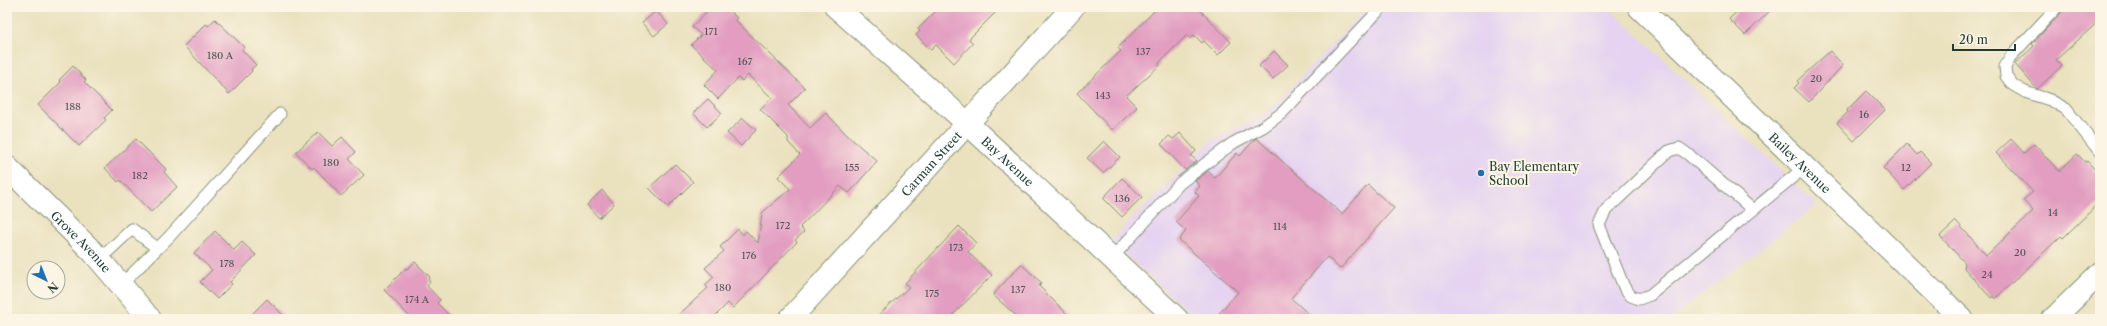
<svg xmlns="http://www.w3.org/2000/svg" width="2107" height="326" viewBox="0 0 2107 326" font-family="'Libre Caslon Text',serif">
<style>
.built{fill:#e5d3f1}
.building{fill:#e29dc1}
.lines{fill:none;stroke-linecap:round;stroke-linejoin:round}
.service-casing{stroke:#848f79;stroke-width:13}
.minor-casing{stroke:#848f79;stroke-width:24}
.tertiary-casing{stroke:#848f79;stroke-width:24}
.service{stroke:#fff;stroke-width:11}
.minor{stroke:#fff;stroke-width:22}
.tertiary{stroke:#fff;stroke-width:22}
.poi-dot{fill:#1f6fb2;stroke:#fcf5e5;stroke-width:1.5}
.labels{text-anchor:middle;dominant-baseline:central;stroke-width:4;stroke-linejoin:round;paint-order:stroke}
.number-label{font-size:10px;fill:#505557}
.street-label{font-size:12px;fill:#1f3d34;stroke:#fcf5e5}
.poi-label{font-size:12px;fill:#1f3d34;stroke:#fcf5e5;text-anchor:start}
</style>
<rect width="100%" height="100%" fill="#fcf5e5"/>
<filter id="ink" filterUnits="userSpaceOnUse"><feTurbulence type="fractalNoise" baseFrequency=".025" numOctaves="2"/><feDisplacementMap in="SourceGraphic" scale="8" xChannelSelector="R" yChannelSelector="G"/><feConvolveMatrix kernelMatrix="1 2 1 2 8 2 1 2 1" color-interpolation-filters="sRGB"/></filter>
<filter id="wash" filterUnits="userSpaceOnUse"><feTurbulence type="fractalNoise" baseFrequency=".012" numOctaves="4" result="noise"/><feDisplacementMap in="SourceGraphic" scale="16" xChannelSelector="R" yChannelSelector="G"/><feGaussianBlur stdDeviation="0.9" result="paint"/><feColorMatrix in="noise" values="0 0 0 0 0 0 0 0 0 0 0 0 0 0 0 0 0 1.4 0 .05"/><feComposite in="paint" operator="in"/></filter>
<g filter="url(#wash)">
<rect width="100%" height="100%" fill="#eae1be"/>
<polygon class="built" points="1367,7 1608,7 1817,205 1671,319 1197,319 1110,241 1211,141 1268,112"/>
<g id="blocks">
<g class="building">
<polygon points="711,7 725,7 737,18 735,20 805,88 788,105 810,128 826,113 848,136 877,161 849,193 840,186 800,227 804,232 795,240 797,242 733,308 728,303 712,319 674,319 708,288 705,285 714,277 705,268 724,251 720,247 738,229 743,235 746,231 758,243 762,213 790,189 778,177 800,155 788,142 788,137 760,109 772,98 748,75 742,81 738,78 718,99 704,85 718,70 691,45 701,35 692,27"/>
<polygon points="940,7 1001,7 969,39 973,43 954,63 936,45 931,50 916,35 920,31 918,29"/>
<polygon points="1158,7 1197,7 1231,42 1218,55 1204,41 1202,43 1194,35 1190,39 1187,35 1159,63 1160,65 1126,96 1137,107 1112,130 1077,93 1121,51 1118,48"/>
<polygon points="1742,7 1774,7 1745,35 1729,19"/>
<polygon points="2064,7 2100,7 2100,20 2056,60 2062,66 2037,89 2015,64 2034,46 2032,44 2062,12"/>
<polygon points="656,11 668,24 654,36 642,23"/>
<polygon points="215,19 244,47 242,50 256,65 251,69 252,71 229,94 184,46 206,24 208,26"/>
<polygon points="1274,51 1288,65 1273,79 1259,66"/>
<polygon points="1830,51 1843,65 1809,102 1794,88 1799,83 1797,81"/>
<polygon points="73,66 86,80 84,82 112,110 104,118 106,120 79,146 38,105 61,82 59,80"/>
<polygon points="1866,91 1885,110 1854,141 1837,123 1848,112 1847,110"/>
<polygon points="708,99 722,113 707,127 693,113"/>
<polygon points="743,118 756,130 741,146 727,133"/>
<polygon points="318,132 332,146 342,137 356,152 349,159 364,175 341,196 314,167 312,169 296,152"/>
<polygon points="1180,133 1196,151 1191,156 1197,161 1185,170 1161,144 1169,136 1173,139"/>
<polygon points="1256,138 1342,214 1368,185 1394,208 1340,269 1327,257 1291,298 1314,319 1214,319 1238,292 1179,240 1186,231 1176,222 1199,196 1195,192 1200,186 1195,181 1208,171 1215,178 1237,153 1240,156"/>
<polygon points="136,139 166,169 164,172 177,187 151,212 120,180 118,182 105,168"/>
<polygon points="2011,139 2024,153 2034,144 2059,171 2077,154 2085,162 2087,161 2100,175 2100,202 2063,238 2061,236 1995,299 1993,296 1991,298 1964,268 1965,263 1940,236 1956,221 1986,255 1988,254 2033,211 2023,200 2033,192 1996,153"/>
<polygon points="1104,141 1120,157 1103,173 1087,158"/>
<polygon points="1907,144 1917,155 1920,152 1931,163 1904,190 1883,168"/>
<polygon points="675,164 693,182 668,207 649,188"/>
<polygon points="1122,178 1142,197 1122,217 1103,198"/>
<polygon points="602,190 614,204 599,218 587,205"/>
<polygon points="959,226 976,243 968,252 992,275 949,319 874,319 909,287 905,283"/>
<polygon points="215,231 234,250 242,242 256,255 230,282 232,284 217,299 200,282 212,270 194,253"/>
<polygon points="415,262 430,277 428,279 430,282 427,286 440,300 437,303 453,319 412,319 384,290 406,268 407,269"/>
<polygon points="1021,264 1042,283 1039,286 1072,319 1020,319 993,295"/>
<polygon points="267,299 287,319 247,319"/>
</g>
</g>
</g>
<g filter="url(#ink)">
<use href="#blocks" fill-opacity="0" stroke="#848f79" stroke-width="1"/>
<g class="lines">
<defs>
<g id="service">
<polyline points="2057,7 2011,56 2005,67 2006,76 2013,85 2025,92 2050,100 2066,109 2100,152"/>
<polyline points="1752,209 1689,155 1679,148 1669,151 1606,210 1599,225 1624,287 1631,296 1639,299 1650,295 1805,167"/>
<polyline points="1112,258 1180,183 1233,143 1263,127 1282,113 1382,7"/>
<polyline points="100,259 132,229 157,248"/>
<polyline points="121,285 169,237 280,114"/>
</g>
<g id="minor">
<polyline points="836,7 967,123"/>
<path id="s1" d="M1639 7 1962 319"/>
<path id="s2" d="M7 167 93 252 150 319"/>
<path id="s3" d="M790 319 1073 7"/>
<polyline points="2053,319 2100,273"/>
</g>
<g id="tertiary">
<path id="s4" d="M967 123 1177 319"/>
</g>
</defs>
<use href="#service" class="service-casing"/>
<use href="#minor" class="minor-casing"/>
<use href="#tertiary" class="tertiary-casing"/>
<use href="#service" class="service"/>
<use href="#minor" class="minor"/>
<use href="#tertiary" class="tertiary"/>
</g>
</g>
<circle class="poi-dot" cx="1481" cy="173" r="4"/>
<g class="labels">
<g class="number-label">
<text x="711" y="31">171</text>
<text x="1143" y="51">137</text>
<text x="220" y="55">180 A</text>
<text x="745" y="61">167</text>
<text x="1816" y="78">20</text>
<text x="1103" y="95">143</text>
<text x="73" y="106">188</text>
<text x="1864" y="114">16</text>
<text x="331" y="162">180</text>
<text x="852" y="167">155</text>
<text x="1906" y="167">12</text>
<text x="140" y="175">182</text>
<text x="1122" y="198">136</text>
<text x="2053" y="212">14</text>
<text x="783" y="225">172</text>
<text x="1280" y="226">114</text>
<text x="956" y="247">173</text>
<text x="2020" y="252">20</text>
<text x="749" y="255">176</text>
<text x="227" y="263">178</text>
<text x="1987" y="274">24</text>
<text x="723" y="287">180</text>
<text x="1018" y="289">137</text>
<text x="932" y="293">175</text>
<text x="417" y="299">174 A</text>
</g>
<g class="street-label">
<text stroke="none"><textPath href="#s4" startOffset="56">Bay Avenue</textPath></text>
<text stroke="none"><textPath href="#s3" startOffset="210">Carman Street</textPath></text>
<text stroke="none"><textPath href="#s1" startOffset="224">Bailey Avenue</textPath></text>
<text stroke="none"><textPath href="#s2" startOffset="105">Grove Avenue</textPath></text>
</g>
<g class="poi-label">
<text x="1489" y="166">Bay Elementary<tspan x="1489" dy="14">School</tspan></text>
</g>
</g>
<rect width="2107" height="326" fill="none" stroke="#fcf5e5" stroke-width="24"/>
<g transform="translate(46 280) rotate(137)"><circle r="19" fill="#fcf5e5" stroke="#a4ab9e"/>
<path d="M0-3L7 15L0 10L-7 15Z" fill="#1f6fb2"/>
<text y="-6" font-size="11" font-weight="bold" text-anchor="middle" fill="#1f3d34">N</text>
</g>
<path d="M1953 44v6h62v-6" fill="none" stroke="#1f3d34" stroke-width="2"/>
<text x="1959" y="44" font-size="12" fill="#1f3d34" stroke="#fcf5e5" stroke-width="3" paint-order="stroke">20 m</text>
</svg>
